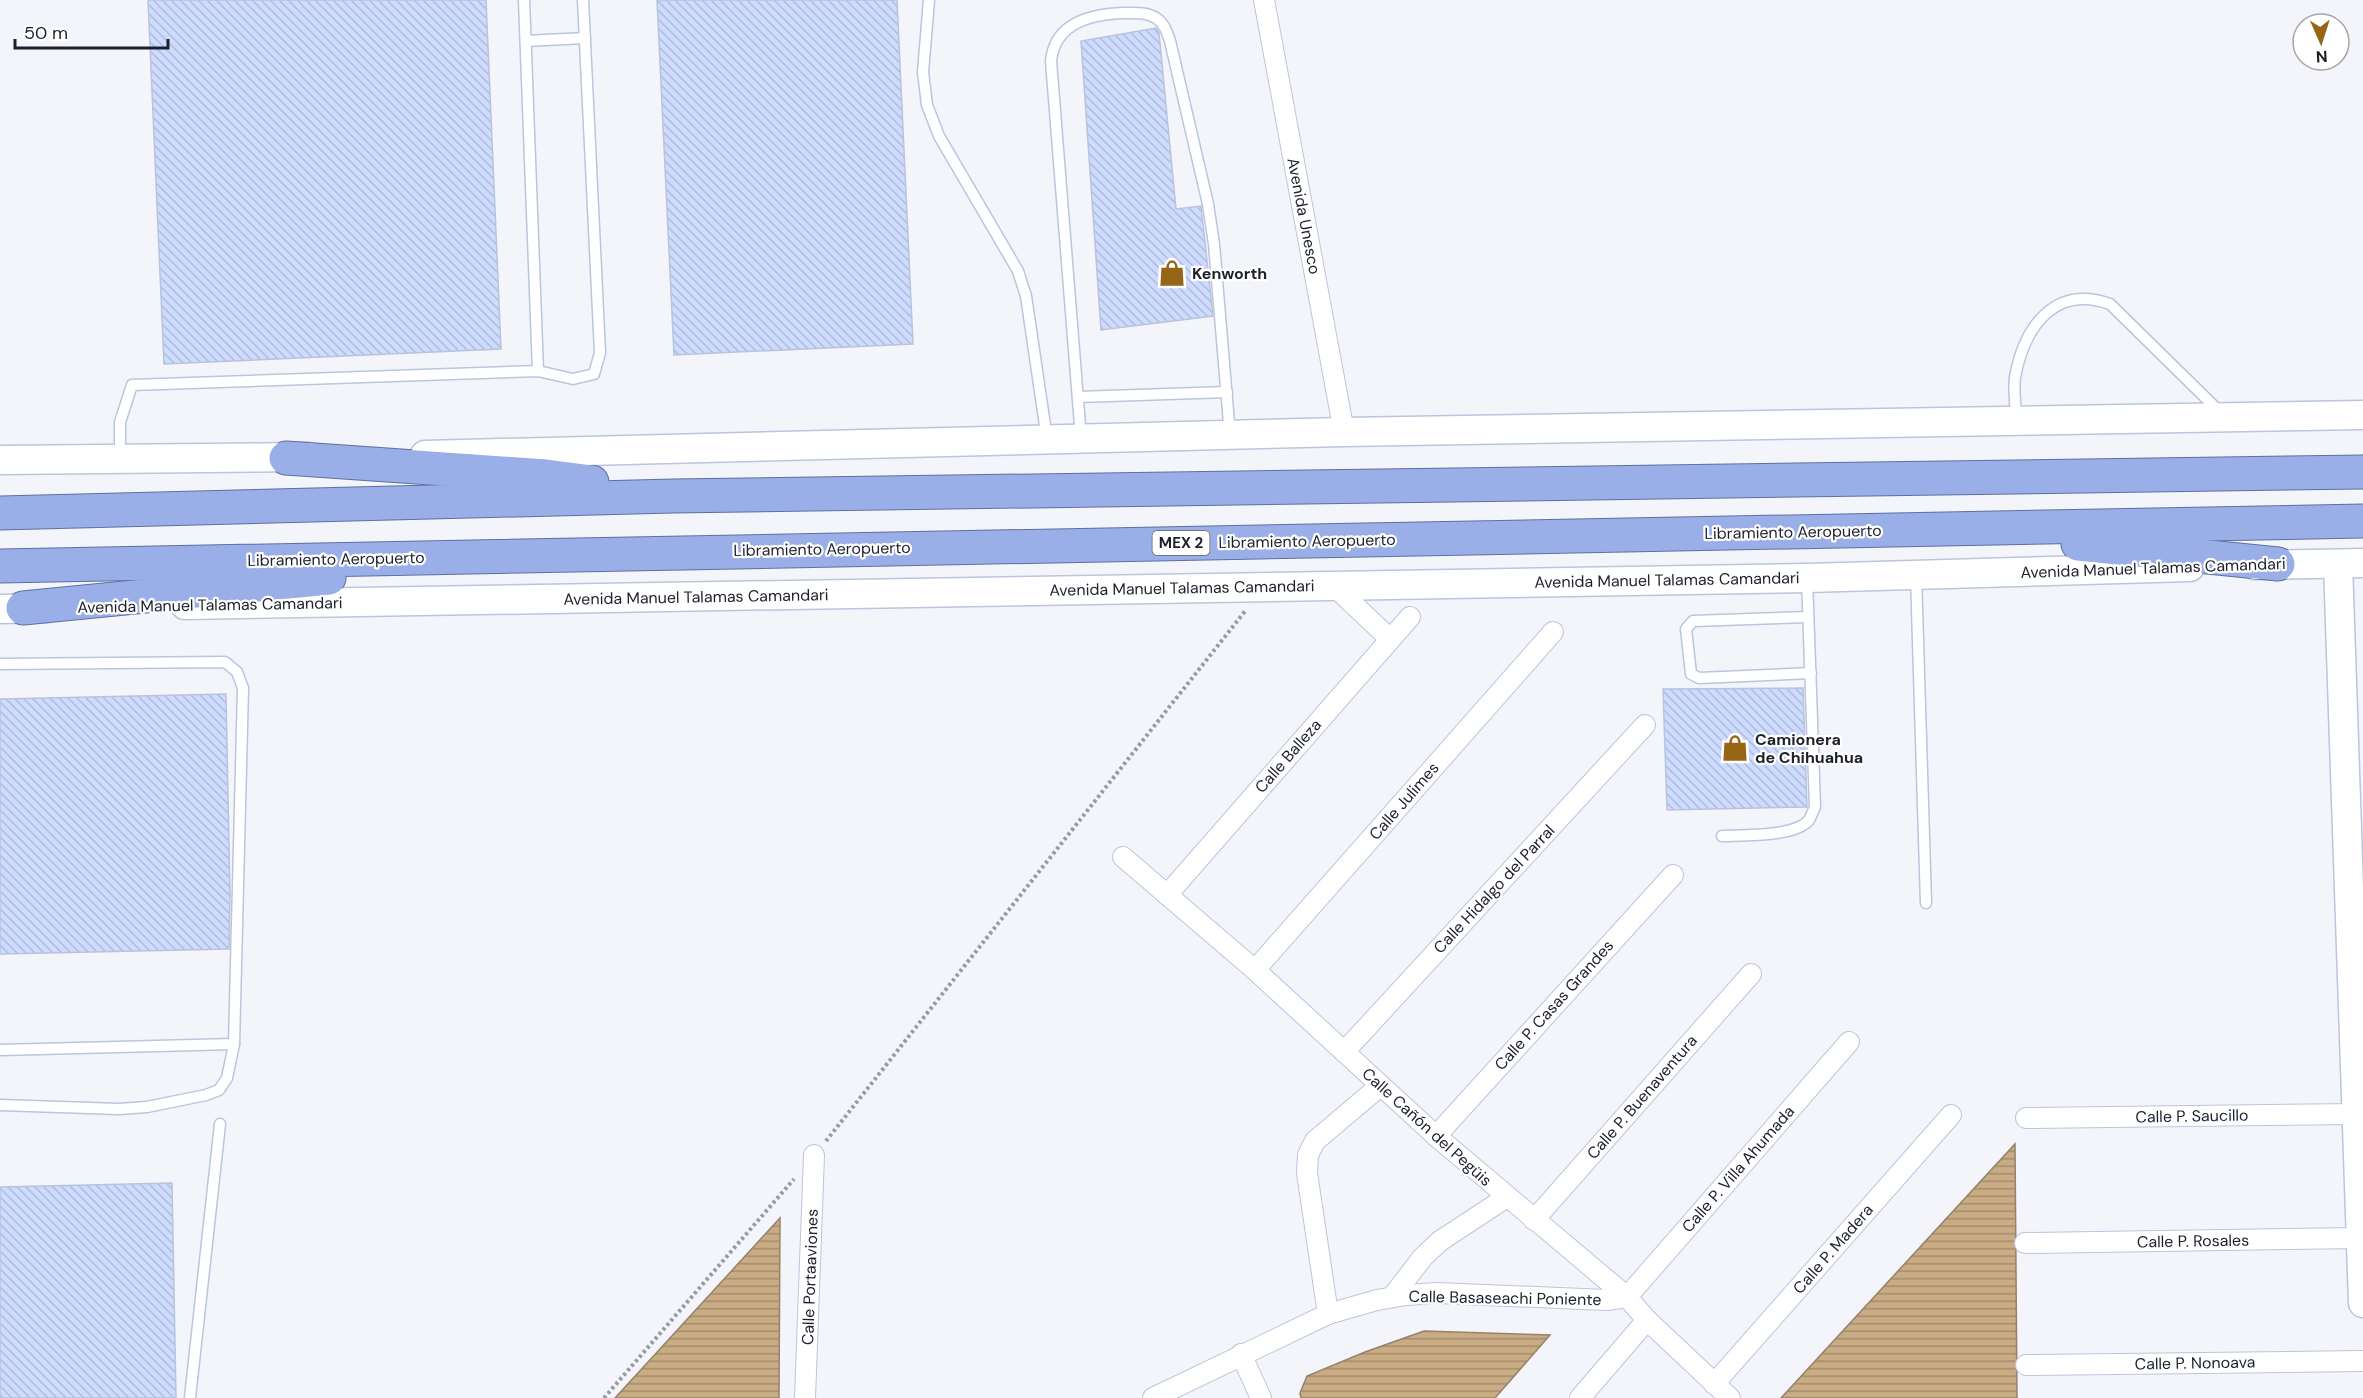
<svg xmlns="http://www.w3.org/2000/svg" width="2363" height="1398" viewBox="0 0 2363 1398" font-family="'DM Sans',sans-serif">
<style>
.water{fill:url(#water-rules);stroke:#968269;stroke-width:1.5}
.building{fill:url(#building-back-hatch);stroke:#b9c3dc;stroke-width:1.5}
.lines{fill:none;stroke-linecap:round;stroke-linejoin:round}
.service-casing{stroke:#bbc5de;stroke-width:13}
.minor-casing{stroke:#bbc5de;stroke-width:22}
.secondary-casing{stroke:#bbc5de;stroke-width:31}
.trunk-casing{stroke:#5d70a2;stroke-width:35}
.path{stroke:#989aa2;stroke-width:4;stroke-dasharray:3 3;stroke-linecap:butt}
.service{stroke:#fff;stroke-width:10}
.minor{stroke:#fff;stroke-width:20}
.secondary{stroke:#fff;stroke-width:28}
.trunk{stroke:#9aafe8;stroke-width:33}
.labels{text-anchor:middle;dominant-baseline:central;stroke-width:4.5;stroke-linejoin:round;paint-order:stroke}
.shield{fill:#fff;stroke:#61636a;stroke-width:1.5}
.shield-label{font-size:15px;font-weight:bold;fill:#1d202a}
.street-label{font-size:16px;fill:#1d202a;stroke:#fff}
.poi-label{font-size:16px;font-weight:bold;fill:#1d202a;stroke:#fff;text-anchor:start}
</style>
<defs>
<pattern id="water-rules" width="6" height="5" patternUnits="userSpaceOnUse" patternTransform="scale(1.5)"><rect width="6" height="5" fill="#caac84"/><path d="M0 2.5h6" fill="none" stroke="#a38c6c"/></pattern>
<pattern id="building-back-hatch" width="6" height="6" patternUnits="userSpaceOnUse" patternTransform="scale(1.5)"><rect width="6" height="6" fill="#cddbff"/><path d="M-1 5l2 2M0 0l6 6M5-1l2 2" fill="none" stroke="#b0bcdb"/></pattern>
</defs>
<rect width="100%" height="100%" fill="#f3f5fb"/>
<g class="water">
<polygon points="2015,1144 2017,1398 1781,1398"/>
<polygon points="780,1218 779,1398 615,1398"/>
<polygon points="1424,1331 1550,1335 1495,1398 1301,1398 1300,1393 1307,1376 1365,1352"/>
</g>
<g class="building">
<polygon points="148,0 486,0 501,349 164,364"/>
<polygon points="657,0 897,0 913,344 674,355"/>
<polygon points="1156,28 1159,33 1176,209 1201,206 1213,316 1101,330 1081,41"/>
<polygon points="1803,688 1807,807 1667,810 1663,689"/>
<polygon points="226,694 230,896 229,949 0,954 0,699"/>
<polygon points="172,1183 176,1398 0,1398 0,1187"/>
</g>
<g class="lines">
<defs>
<g id="service">
<polyline points="524,0 538,371"/>
<polyline points="929,0 923,72 927,105 939,136 1018,271 1026,296 1047,439"/>
<polyline points="526,41 585,38"/>
<polyline points="1078,397 1227,392"/>
<path d="M2016 419C2016 405 2013 390 2015 377 2024 328 2054 284 2110 304L2221 413"/>
<path d="M1081 438 1051 61C1055 22 1092 14 1124 13 1135 13 1147 12 1156 18 1164 23 1167 32 1170 41L1208 204 1214 244 1230 435"/>
<polyline points="120,459 120,422 132,385 538,371 573,379 594,374 600,353 583,0"/>
<polyline points="1916,575 1926,903"/>
<polyline points="1808,617 1693,621 1686,629 1691,674 1699,678 1811,673"/>
<polyline points="0,664 225,662 237,672 243,688 234,1044 0,1050"/>
<path d="M1722 836C1743 835 1795 837 1809 820 1811 817 1813 811 1815 807L1807 578"/>
<polyline points="0,1105 119,1109 147,1107 206,1095 219,1090 227,1078 234,1044"/>
<polyline points="190,1398 220,1124"/>
</g>
<g id="minor">
<polyline points="1264,0 1344,432"/>
<polyline points="1334,586 1390,639"/>
<polyline points="1123,857 1255,970 1436,1136 1627,1297 1647,1320 1730,1398"/>
<polyline points="1167,895 1410,617"/>
<polyline points="1255,970 1553,632"/>
<polyline points="1344,1052 1645,725"/>
<polyline points="2026,1118 2358,1114"/>
<polyline points="1436,1136 1673,875"/>
<polyline points="1534,1220 1751,974"/>
<polyline points="2025,1243 2361,1238"/>
<polyline points="1392,1297 1423,1257 1440,1241 1507,1197"/>
<polyline points="1328,1314 1307,1173 1308,1155 1315,1141 1380,1086"/>
<polyline points="1241,1354 1261,1398"/>
<polyline points="2026,1365 2363,1361"/>
<polyline points="1714,1384 1951,1115"/>
<polyline points="805,1398 814,1155"/>
<polyline points="1153,1398 1328,1314 1377,1300 1406,1295 1437,1293 1607,1300 1627,1297 1849,1042"/>
<polyline points="1580,1398 1647,1320"/>
</g>
<g id="secondary">
<polyline points="425,455 1344,432 2363,415"/>
<polyline points="0,460 309,457"/>
<polyline points="2338,564 2363,1303"/>
<polyline points="2255,565 2363,563"/>
<polyline points="185,605 1807,578 2190,567"/>
<polyline points="0,609 46,608"/>
</g>
<g id="trunk">
<polyline points="286,458 546,476 592,482"/>
<polyline points="0,513 673,496 2363,472"/>
<polyline points="2078,544 2278,564"/>
<polyline points="0,566 2363,521"/>
<polyline points="23,608 329,578"/>
</g>
</defs>
<use href="#service" class="service-casing"/>
<use href="#minor" class="minor-casing"/>
<use href="#secondary" class="secondary-casing"/>
<use href="#trunk" class="trunk-casing"/>
<g class="path">
<polyline points="826,1141 1246,610"/>
<polyline points="604,1398 794,1179"/>
</g>
<use href="#service" class="service"/>
<use href="#minor" class="minor"/>
<use href="#secondary" class="secondary"/>
<use href="#trunk" class="trunk"/>
</g>
<defs>
<symbol id="shop-bare" viewBox="-9 -9 18 18"><path d="M-5-2.5h2.3a2.7 3.5 0 0 1 5.4 0H5L5.5 6h-11ZM-1.5-2.5h3a1.5 2.3 0 0 0-3 0Z" fill="#966616" stroke="#fff" stroke-width="2.5" paint-order="stroke"/></symbol>
</defs>
<g fill-rule="evenodd">
<use href="#shop-bare" x="1153" y="254" width="38" height="38"/>
<use href="#shop-bare" x="1716" y="729" width="38" height="38"/>
</g>
<g class="labels">
<rect class="shield" x="1152.5" y="531" width="57" height="24" rx="4.5"/>
<g class="shield-label">
<text x="1181" y="543">MEX 2</text>
</g>
<g class="street-label">
<text transform="translate(1304 216) rotate(79)">Avenida Unesco</text>
<text transform="translate(1793 532) rotate(-1)">Libramiento Aeropuerto</text>
<text transform="translate(1307 541) rotate(-1)">Libramiento Aeropuerto</text>
<text transform="translate(822 549) rotate(-1)">Libramiento Aeropuerto</text>
<text transform="translate(336 559) rotate(-1)">Libramiento Aeropuerto</text>
<text transform="translate(2153 568) rotate(-2)">Avenida Manuel Talamas Camandari</text>
<text transform="translate(1667 580) rotate(-1)">Avenida Manuel Talamas Camandari</text>
<text transform="translate(1182 588) rotate(-1)">Avenida Manuel Talamas Camandari</text>
<text transform="translate(696 597) rotate(-1)">Avenida Manuel Talamas Camandari</text>
<text transform="translate(210 605) rotate(-1)">Avenida Manuel Talamas Camandari</text>
<text transform="translate(1288 756) rotate(-49)">Calle Balleza</text>
<text transform="translate(1404 801) rotate(-49)">Calle Julimes</text>
<text transform="translate(1494 889) rotate(-47)">Calle Hidalgo del Parral</text>
<text transform="translate(1554 1005) rotate(-48)">Calle P. Casas Grandes</text>
<text transform="translate(1642 1097) rotate(-49)">Calle P. Buenaventura</text>
<text transform="translate(2192 1116) rotate(-1)">Calle P. Saucillo</text>
<text transform="translate(1427 1127) rotate(42)">Calle Cañón del Pegüis</text>
<text transform="translate(1738 1169) rotate(-49)">Calle P. Villa Ahumada</text>
<text transform="translate(2193 1241) rotate(-1)">Calle P. Rosales</text>
<text transform="translate(1833 1249) rotate(-49)">Calle P. Madera</text>
<text transform="translate(810 1277) rotate(-88)">Calle Portaaviones</text>
<text transform="translate(1505 1298) rotate(1)">Calle Basaseachi Poniente</text>
<text transform="translate(2195 1363) rotate(-1)">Calle P. Nonoava</text>
</g>
<g class="poi-label">
<text x="1192" y="273">Kenworth</text>
<text x="1755" y="739">Camionera<tspan x="1755" dy="18">de Chihuahua</tspan></text>
</g>
</g>
<g transform="translate(2321 42) rotate(177)"><circle r="28" fill="#ffffff" stroke="#a5a6aa" stroke-width="1.5"/>
<path d="M0-4.5L10 22L0 15L-10 22Z" fill="#966616"/>
<text y="-9" font-size="16" font-weight="bold" text-anchor="middle" fill="#1d202a">N</text>
</g>
<path d="M15 39v9h153v-9" fill="none" stroke="#1d202a" stroke-width="3"/>
<text x="24" y="39" font-size="18" fill="#1d202a" stroke="#ffffff" stroke-width="4.5" paint-order="stroke">50 m</text>
</svg>
